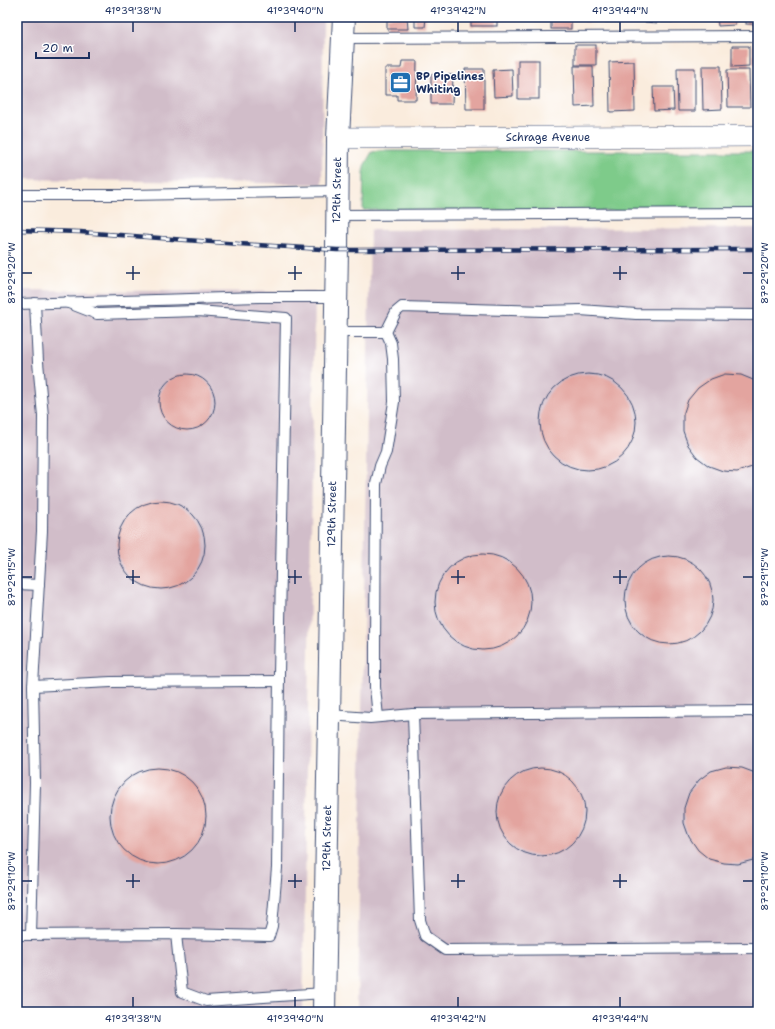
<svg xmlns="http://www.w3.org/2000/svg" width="775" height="1029" viewBox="0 0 775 1029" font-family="'Shantell Sans',sans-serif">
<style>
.industrial{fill:#d1bdc9}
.green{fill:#7ecb8a;stroke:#4c7d74}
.building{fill:#e3a49f}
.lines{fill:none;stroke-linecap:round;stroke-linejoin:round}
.lane-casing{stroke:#3c4b71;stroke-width:12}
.street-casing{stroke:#3c4b71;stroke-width:22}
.secondary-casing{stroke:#3c4b71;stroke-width:24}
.lane{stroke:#fff;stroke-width:10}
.street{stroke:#fff;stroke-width:21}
.secondary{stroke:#fff;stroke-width:22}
.rail-casing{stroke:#1b2f5e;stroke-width:4.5}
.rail{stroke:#fff;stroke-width:3;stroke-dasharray:9;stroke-linecap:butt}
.ticks{fill:none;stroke:#1b2f5e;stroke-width:1.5}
.labels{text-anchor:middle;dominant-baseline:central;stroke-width:3;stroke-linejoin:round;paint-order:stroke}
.poi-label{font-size:11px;font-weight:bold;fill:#1b2f5e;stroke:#fff;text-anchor:start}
.street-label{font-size:11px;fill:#1b2f5e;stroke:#fff}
.neatline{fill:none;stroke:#1b2f5e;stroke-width:1.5}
.ticks-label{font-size:10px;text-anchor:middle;fill:#1b2f5e}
</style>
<rect width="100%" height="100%" fill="#fff"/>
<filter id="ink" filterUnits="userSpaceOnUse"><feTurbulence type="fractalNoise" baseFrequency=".025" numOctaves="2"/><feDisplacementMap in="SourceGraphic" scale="8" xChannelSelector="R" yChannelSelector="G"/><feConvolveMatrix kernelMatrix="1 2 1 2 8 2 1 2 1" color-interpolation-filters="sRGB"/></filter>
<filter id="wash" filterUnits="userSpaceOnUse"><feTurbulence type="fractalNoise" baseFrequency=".012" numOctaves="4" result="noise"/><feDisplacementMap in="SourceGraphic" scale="16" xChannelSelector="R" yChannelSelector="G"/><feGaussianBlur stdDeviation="0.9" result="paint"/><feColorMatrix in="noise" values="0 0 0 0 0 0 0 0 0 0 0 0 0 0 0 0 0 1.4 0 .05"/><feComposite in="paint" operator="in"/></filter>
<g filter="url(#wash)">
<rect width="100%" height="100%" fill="#faecdd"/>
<g class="industrial">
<polygon points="17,17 323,17 322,184 17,179"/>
<polygon points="758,228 758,1012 357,1012 370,230"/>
<polygon points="17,290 315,292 303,1012 17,1012"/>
</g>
<polygon class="green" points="382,151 758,151 758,212 363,210 364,166 372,152"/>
<g id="blocks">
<g class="building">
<polygon points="387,17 407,17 408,29 387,29"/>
<polygon points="415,17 426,17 425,27 415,27"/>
<rect x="471" y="17" width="26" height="9"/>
<rect x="551" y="17" width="20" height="12"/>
<polygon points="583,17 599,17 599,22 584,22"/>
<rect x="603" y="17" width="17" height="5"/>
<polygon points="645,17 657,17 657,23 645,22"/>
<rect x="661" y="17" width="15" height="5"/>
<polygon points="717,17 735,17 735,25 718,26"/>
<rect x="746" y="17" width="12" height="7"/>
<rect x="753" y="43" width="5" height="21"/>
<rect x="575" y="45" width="21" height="20"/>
<polygon points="732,46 749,46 749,66 732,67"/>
<rect x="518" y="60" width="21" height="39"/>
<polygon points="402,61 417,61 416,100 397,100 397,95 385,95 385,68 401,68"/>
<polygon points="634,61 635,111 610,112 609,62"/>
<polygon points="574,66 593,66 594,106 575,107"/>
<polygon points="702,66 721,66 722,109 703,110"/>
<polygon points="677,68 695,68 695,111 678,111"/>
<polygon points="465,69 484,69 484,109 466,109"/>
<polygon points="512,69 513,96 494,97 493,70"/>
<polygon points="727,70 749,70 750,107 728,107"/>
<polygon points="756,70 758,70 758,114 755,114"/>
<polygon points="431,74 453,75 452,104 431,104"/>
<polygon points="653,87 673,87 674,110 654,111"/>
<circle cx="588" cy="422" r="48"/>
<polygon points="725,374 741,375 758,382 758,463 752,467 737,472 723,471 709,466 697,457 688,445 683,431 683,415 688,400 698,388 711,379"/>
<circle cx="187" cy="402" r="28"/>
<circle cx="161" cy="545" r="44"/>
<circle cx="483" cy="602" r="48"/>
<circle cx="669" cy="600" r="44"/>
<polygon points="726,767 742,768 758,774 758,857 753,860 738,864 724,863 709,859 698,850 689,837 684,823 684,808 689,793 699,780 711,771"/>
<circle cx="158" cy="816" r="48"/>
<circle cx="541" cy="812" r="44"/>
</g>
</g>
</g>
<g filter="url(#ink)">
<use href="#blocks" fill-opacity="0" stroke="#3c4b71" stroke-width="1"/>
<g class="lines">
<defs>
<g id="lane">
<polyline points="343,38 758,36"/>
<polyline points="17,195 131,195 337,191"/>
<polyline points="337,215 758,213"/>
<polyline points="66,302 97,314 198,311 286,318 279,674 277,868 272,926 269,936 176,934"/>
<polyline points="17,304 260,297 335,297"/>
<polyline points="335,332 386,332 396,312 402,307 544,311 580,310 636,314 758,315"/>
<polyline points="17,584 39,585"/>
<polyline points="33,686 111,682 279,681"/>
<polyline points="413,714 420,920 425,936 445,950 758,948"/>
<polyline points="329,715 370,718 413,714 758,711"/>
<polyline points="378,717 375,687 375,648 376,484 380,466 386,452 394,402 393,359 391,343 386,332"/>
<polyline points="17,935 176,934 182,992 206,1001 324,993"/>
<polyline points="31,935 35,783 33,686 42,531 43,416 38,362 35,303"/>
</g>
<polyline id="street" points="338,138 758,136"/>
<polyline id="secondary" points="324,1012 337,250 338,138 344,17"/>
</defs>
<use href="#lane" class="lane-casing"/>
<use href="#street" class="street-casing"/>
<use href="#secondary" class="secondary-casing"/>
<use href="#lane" class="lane"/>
<use href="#street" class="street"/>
<use href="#secondary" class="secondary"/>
<defs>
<polyline id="rail" points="17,230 80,232 239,244 337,250 758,249"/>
</defs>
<use href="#rail" class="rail-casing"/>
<use href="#rail" class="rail"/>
</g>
</g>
<path class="ticks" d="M133 22V32M295 22V32M458 22V32M620 22V32M133 266V280M295 266V280M458 266V280M620 266V280M22 273H32M126 273H140M288 273H302M451 273H465M613 273H627M743 273H753M133 570V584M295 570V584M458 570V584M620 570V584M22 577H32M126 577H140M288 577H302M451 577H465M613 577H627M743 577H753M133 874V888M295 874V888M458 874V888M620 874V888M22 881H32M126 881H140M288 881H302M451 881H465M613 881H627M743 881H753M133 997V1007M295 997V1007M458 997V1007M620 997V1007"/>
<defs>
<symbol id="office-square" viewBox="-11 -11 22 22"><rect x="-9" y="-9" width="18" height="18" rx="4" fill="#1f6fb2" stroke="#fff"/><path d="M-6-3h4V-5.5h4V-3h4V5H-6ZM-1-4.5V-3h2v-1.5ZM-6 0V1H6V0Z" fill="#fff"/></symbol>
</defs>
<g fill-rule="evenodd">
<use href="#office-square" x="388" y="70" width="25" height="25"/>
</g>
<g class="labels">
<g class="poi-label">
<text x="416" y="76">BP Pipelines<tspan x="416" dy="13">Whiting</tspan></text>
</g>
<g class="street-label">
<text x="548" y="137">Schrage Avenue</text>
<text transform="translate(337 190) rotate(-89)">129th Street</text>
<text transform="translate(332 514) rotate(-89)">129th Street</text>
<text transform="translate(327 838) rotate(-89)">129th Street</text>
</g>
</g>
<rect width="775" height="1029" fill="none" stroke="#fff" stroke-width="44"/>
<path d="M36 52v6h53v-6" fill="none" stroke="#1b2f5e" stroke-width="2"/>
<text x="42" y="52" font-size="12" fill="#1b2f5e" stroke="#ffffff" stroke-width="3" paint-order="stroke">20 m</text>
<rect x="22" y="22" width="731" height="985" class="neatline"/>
<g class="ticks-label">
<text x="133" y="14">41°39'38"N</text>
<text x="295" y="14">41°39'40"N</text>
<text x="458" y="14">41°39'42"N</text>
<text x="620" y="14">41°39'44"N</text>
<text transform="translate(764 273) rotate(-90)" y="4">87°29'20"W</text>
<text transform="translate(11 273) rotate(-90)" y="4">87°29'20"W</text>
<text transform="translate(764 577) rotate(-90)" y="4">87°29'15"W</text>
<text transform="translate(11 577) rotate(-90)" y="4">87°29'15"W</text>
<text transform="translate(764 881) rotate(-90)" y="4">87°29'10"W</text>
<text transform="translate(11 881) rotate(-90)" y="4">87°29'10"W</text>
<text x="133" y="1022">41°39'38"N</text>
<text x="295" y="1022">41°39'40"N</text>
<text x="458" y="1022">41°39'42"N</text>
<text x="620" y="1022">41°39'44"N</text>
</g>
</svg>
